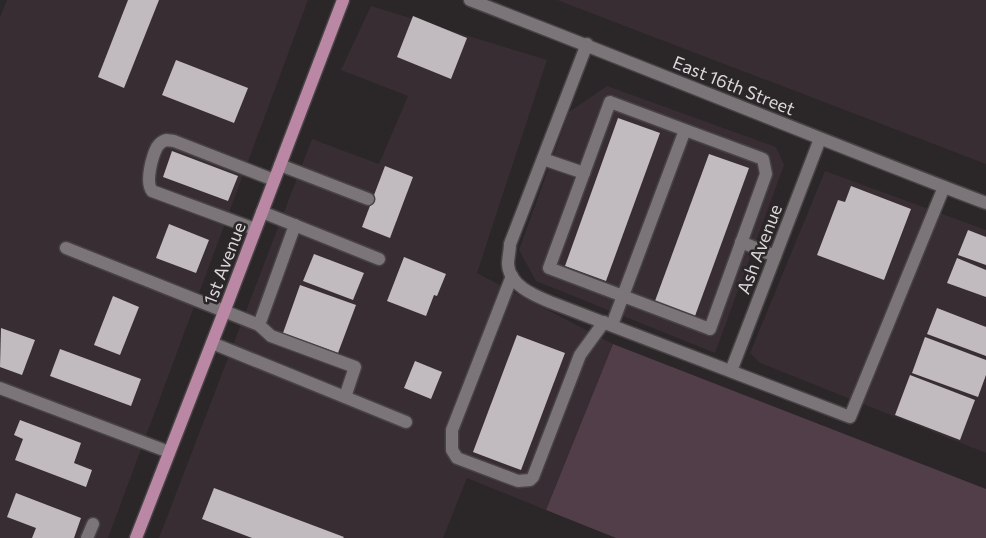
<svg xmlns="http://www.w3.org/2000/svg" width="986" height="538" viewBox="0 0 986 538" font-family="Commissioner,sans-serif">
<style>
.built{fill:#382d33}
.green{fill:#523e48}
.building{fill:#c1babe}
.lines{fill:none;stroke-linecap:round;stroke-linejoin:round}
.minor-casing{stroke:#474345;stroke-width:15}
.major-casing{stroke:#474345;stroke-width:15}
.minor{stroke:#7b7478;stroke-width:12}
.major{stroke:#ba88a4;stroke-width:12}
.labels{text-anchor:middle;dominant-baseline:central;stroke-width:5;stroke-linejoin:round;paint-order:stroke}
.street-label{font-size:18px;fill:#dcd8da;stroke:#2b2628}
</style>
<rect width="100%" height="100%" fill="#2b2628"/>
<g class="built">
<polygon points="7,0 308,0 108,538 0,538 0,17"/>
<polygon points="557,0 986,0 986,164"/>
<polygon points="371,6 547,60 477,273 613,344 546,510 467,478 443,538 159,538 312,139 379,164 408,96 341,70"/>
<polygon points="607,86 776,147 784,165 715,353 536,281 519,250 569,112"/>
<polygon points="825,171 986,230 986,453 760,363 750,353"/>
</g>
<polygon class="green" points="613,344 986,489 986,538 616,538 546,510"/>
<g class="building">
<polygon points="128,0 159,0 124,88 98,77"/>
<polygon points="413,16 467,38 451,79 397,57"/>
<polygon points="176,60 248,88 234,123 162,95"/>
<polygon points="618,118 660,133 606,281 565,266"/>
<polygon points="172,151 238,176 228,201 163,177"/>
<polygon points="709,154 749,168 695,316 655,301"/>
<polygon points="385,166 413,177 390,238 362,227"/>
<polygon points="851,186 911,209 884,280 817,255 838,200 845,202"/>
<polygon points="169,224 209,240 196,273 156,258"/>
<polygon points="968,230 986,237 986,265 958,255"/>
<polygon points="314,254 364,273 353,300 303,281"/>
<polygon points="404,257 446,274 437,296 434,295 426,316 387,301"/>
<polygon points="957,258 986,270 986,297 947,283"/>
<polygon points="300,285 356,305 338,353 283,333"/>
<polygon points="113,296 139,307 120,355 94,345"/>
<polygon points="937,308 986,327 986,356 927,334"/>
<polygon points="1,328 35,340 22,375 0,367"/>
<polygon points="517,335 565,353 521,470 473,452"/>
<polygon points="925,337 986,360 986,375 978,397 912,373"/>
<polygon points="60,349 141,379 131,406 50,376"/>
<polygon points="415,361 442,372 431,399 404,388"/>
<polygon points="910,375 975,400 960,440 895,415"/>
<polygon points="20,420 81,443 74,463 92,470 86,487 15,460 23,439 14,435"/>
<polygon points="214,488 344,537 343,538 252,538 202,519"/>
<polygon points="16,493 81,518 74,538 32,538 36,528 7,517"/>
</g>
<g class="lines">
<defs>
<g id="minor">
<path d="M470 0C642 66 813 137 986 203"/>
<path d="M587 44 510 244C510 250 508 258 508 264 509 285 533 295 550 302L850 417 944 187"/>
<polyline points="543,159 584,173"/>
<polyline points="280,165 368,199"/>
<polyline points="262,212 379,259"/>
<path d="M255 229 152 191C145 182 152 157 157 147 159 144 163 141 166 140L174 141 274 180"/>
<polyline points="741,242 775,256"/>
<polyline points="66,248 259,325 295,225"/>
<polyline points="512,276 452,430 452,450 457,458 518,481 530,480 533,477 580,355 604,322"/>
<polyline points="259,325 271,336 355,367 345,397"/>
<polyline points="612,325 685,130 763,159 766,174 710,329 549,268 610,102 685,130"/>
<polyline points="212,343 406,422"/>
<polyline points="731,371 820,139"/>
<polyline points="0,388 169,452"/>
<polyline points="87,538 93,524"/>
</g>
<polyline id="major" points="136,538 224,312 343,0"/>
</defs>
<use href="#minor" class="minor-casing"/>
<use href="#major" class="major-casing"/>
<use href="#minor" class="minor"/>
<use href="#major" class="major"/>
</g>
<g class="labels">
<g class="street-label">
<text transform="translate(734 85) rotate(22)">East 16th Street</text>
<text transform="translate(759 249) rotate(-69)">Ash Avenue</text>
<text transform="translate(224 263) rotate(-69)">1st Avenue</text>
</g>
</g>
</svg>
